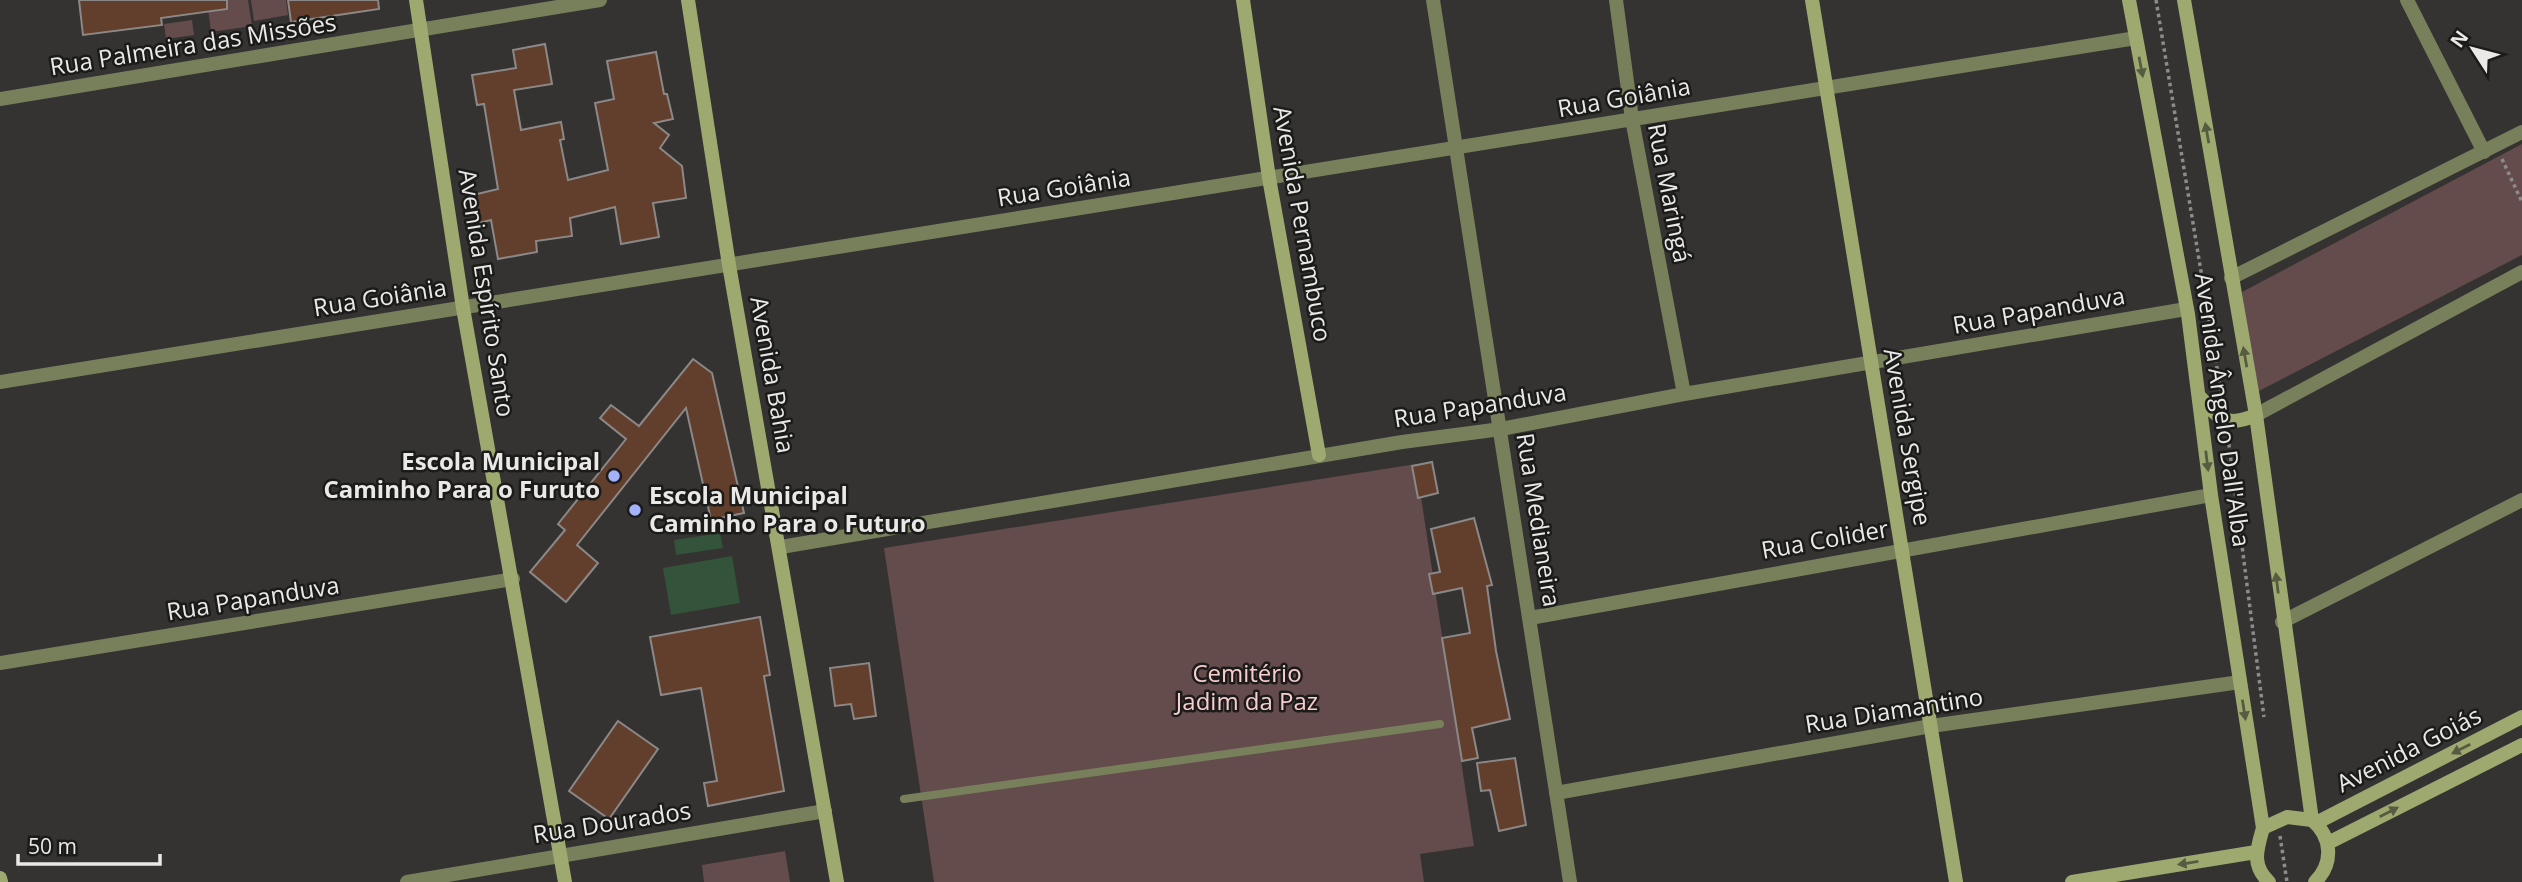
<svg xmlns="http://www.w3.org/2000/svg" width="2522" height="882" font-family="'Open Sans',sans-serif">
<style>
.green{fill:#644b4c}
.water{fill:#33533a}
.building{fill:#613f2c;stroke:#8b8887;stroke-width:2}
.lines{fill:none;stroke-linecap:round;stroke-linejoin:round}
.path{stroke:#8d8c8a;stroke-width:3.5;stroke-dasharray:3.5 3.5;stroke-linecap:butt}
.lane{stroke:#787f5b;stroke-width:8}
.street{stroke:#787f5b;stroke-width:14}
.secondary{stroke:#9ea970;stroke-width:14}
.oneway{fill:#565b41}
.poi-dot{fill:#a4b2fc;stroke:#1b1b1a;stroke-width:2.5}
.labels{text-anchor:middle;stroke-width:5;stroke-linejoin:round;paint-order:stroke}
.street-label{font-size:24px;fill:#eae9e7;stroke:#1b1b1a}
.poi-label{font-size:24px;font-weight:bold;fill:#eae9e7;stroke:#1b1b1a;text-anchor:end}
.park-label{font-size:24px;fill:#f9cccd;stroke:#1b1b1a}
</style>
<rect width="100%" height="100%" fill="#343331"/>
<path class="green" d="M207,0H248L252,26L211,32Z
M251,0H286L288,15L254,21Z
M192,20L194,35L166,39L164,24Z
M2522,144V255L2257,392L2242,292Z
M1416,464L1474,846L1420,854L1424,882H934L884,548Z
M785,851L790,882H704L702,865Z"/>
<path class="water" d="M720,533L723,548L676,555L674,540Z
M732,556L740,603L671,615L663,568Z"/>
<path class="building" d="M79,0H227V9L161,18L162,25L83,35Z
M288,0H378L379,9L291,22Z
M545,44L552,84L514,90L521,130L561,122L564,139L560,140L568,180L608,170L595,103L614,99L607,61L656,52L664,94H667L673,119L654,123L669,135L660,148L682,166L686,198L653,203L659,237L621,244L615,207L570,218L572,236L536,241L537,252L498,259L491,220L479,223L473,195L498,189L484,104L477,105L472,75L516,68L513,50Z
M693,359L712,373L744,513L711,520L686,408L577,545L598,563L566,602L530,572L565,530L558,524L626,439L600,418L611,405L639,426Z
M1432,462L1438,493L1418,498L1412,466Z
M1474,518L1492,585L1487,586L1496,651L1510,719L1472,728L1478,758L1462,761L1442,638L1470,633L1462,588L1433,594L1429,574L1440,572L1431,529Z
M760,617L770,675L764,676L784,791L708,806L704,783L717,781L701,688L661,695L650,637Z
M869,663L876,716L854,719L851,704L835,706L830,668Z
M618,721L658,749L609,819L569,791Z
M1515,758L1526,825L1499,831L1490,790L1481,791L1477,763Z"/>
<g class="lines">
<path class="path" d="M2156,0L2222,398
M2502,159L2522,202
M2228,437L2264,717
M2280,836L2287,882"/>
<path class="lane" d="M904,799L1440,724"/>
<path class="street" d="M1433,0L1570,882
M1616,0L1632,119L1684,394
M2407,0L2484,152
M0,99L600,0
M2231,278L2522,132
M0,382L2136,38
M2256,415L2522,272
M781,547L1402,442L1501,429L1684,394L2186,309
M1530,618L2211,495
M2282,622L2522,500
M0,663L513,579
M1556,793L1931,726L2240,682
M407,882L825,811"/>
<path class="secondary" d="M416,0L463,308L565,882
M688,0L729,265L837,882
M1243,0L1269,178L1319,455
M1812,0L1956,882
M2129,0L2188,314L2211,495L2263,828
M2184,0L2256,415L2312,820
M2200,397C2219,419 2226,428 2256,415
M2316,823L2522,717
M2328,843L2522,745
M0,878L1,882
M2072,882L2256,852
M2269,882C2251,865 2257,849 2263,828L2287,817L2312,820C2332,837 2334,863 2315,882"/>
</g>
<defs><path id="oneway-solid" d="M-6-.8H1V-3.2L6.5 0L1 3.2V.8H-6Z" transform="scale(1.75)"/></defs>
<g class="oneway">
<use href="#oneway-solid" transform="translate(2141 67) rotate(79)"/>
<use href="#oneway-solid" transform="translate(2207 133) rotate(-100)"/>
<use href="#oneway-solid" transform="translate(2245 357) rotate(-100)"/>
<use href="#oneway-solid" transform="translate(2207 461) rotate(83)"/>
<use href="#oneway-solid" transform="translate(2277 583) rotate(-97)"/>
<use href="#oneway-solid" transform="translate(2244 710) rotate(81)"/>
<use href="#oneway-solid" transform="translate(2461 749) rotate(153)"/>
<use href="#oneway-solid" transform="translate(2389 812) rotate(-27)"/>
<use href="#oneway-solid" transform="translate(2188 863) rotate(171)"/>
</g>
<g class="poi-dot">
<circle cx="614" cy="476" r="7"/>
<circle cx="635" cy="510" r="7"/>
</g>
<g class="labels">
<g class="street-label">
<text transform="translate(193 45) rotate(-9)" y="8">Rua Palmeira das Missões</text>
<text transform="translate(1624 98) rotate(-10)" y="8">Rua Goiânia</text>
<text transform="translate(1064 188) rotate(-9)" y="8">Rua Goiânia</text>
<text transform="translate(1669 193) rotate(79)" y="8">Rua Maringá</text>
<text transform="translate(1302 224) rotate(80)" y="8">Avenida Pernambuco</text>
<text transform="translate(486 293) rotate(81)" y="8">Avenida Espírito Santo</text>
<text transform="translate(380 298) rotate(-9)" y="8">Rua Goiânia</text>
<text transform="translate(2039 311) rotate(-10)" y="8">Rua Papanduva</text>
<text transform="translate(772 375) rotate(80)" y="8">Avenida Bahia</text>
<text transform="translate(1480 406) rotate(-9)" y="8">Rua Papanduva</text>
<text transform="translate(2222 410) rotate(82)" y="8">Avenida Ângelo Dall'Alba</text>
<text transform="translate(1907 437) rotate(80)" y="8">Avenida Sergipe</text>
<text transform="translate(1538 520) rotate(81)" y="8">Rua Medianeira</text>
<text transform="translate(1825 540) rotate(-10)" y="8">Rua Colider</text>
<text transform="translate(253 599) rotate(-9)" y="8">Rua Papanduva</text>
<text transform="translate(1894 711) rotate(-9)" y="8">Rua Diamantino</text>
<text transform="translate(2409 750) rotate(-27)" y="8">Avenida Goiás</text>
<text transform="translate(612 823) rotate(-9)" y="8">Rua Dourados</text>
</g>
<g class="poi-label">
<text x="600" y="470">Escola Municipal<tspan x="600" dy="28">Caminho Para o Furuto</tspan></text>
<text x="649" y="504" text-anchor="start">Escola Municipal<tspan x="649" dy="28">Caminho Para o Futuro</tspan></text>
</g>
<g class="park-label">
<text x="1247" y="682">Cemitério<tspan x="1247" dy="28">Jadim da Paz</tspan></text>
</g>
</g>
<g transform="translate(2473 49) rotate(306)" stroke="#1b1b1a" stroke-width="5" paint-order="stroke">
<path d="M0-5L12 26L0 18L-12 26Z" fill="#eae9e7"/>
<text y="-10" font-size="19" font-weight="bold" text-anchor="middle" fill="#eae9e7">N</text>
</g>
<path d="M18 854v10h142v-10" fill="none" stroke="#eae9e7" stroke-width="3.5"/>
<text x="28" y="854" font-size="21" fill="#eae9e7" stroke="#1b1b1a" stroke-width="5" paint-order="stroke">50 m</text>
</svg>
